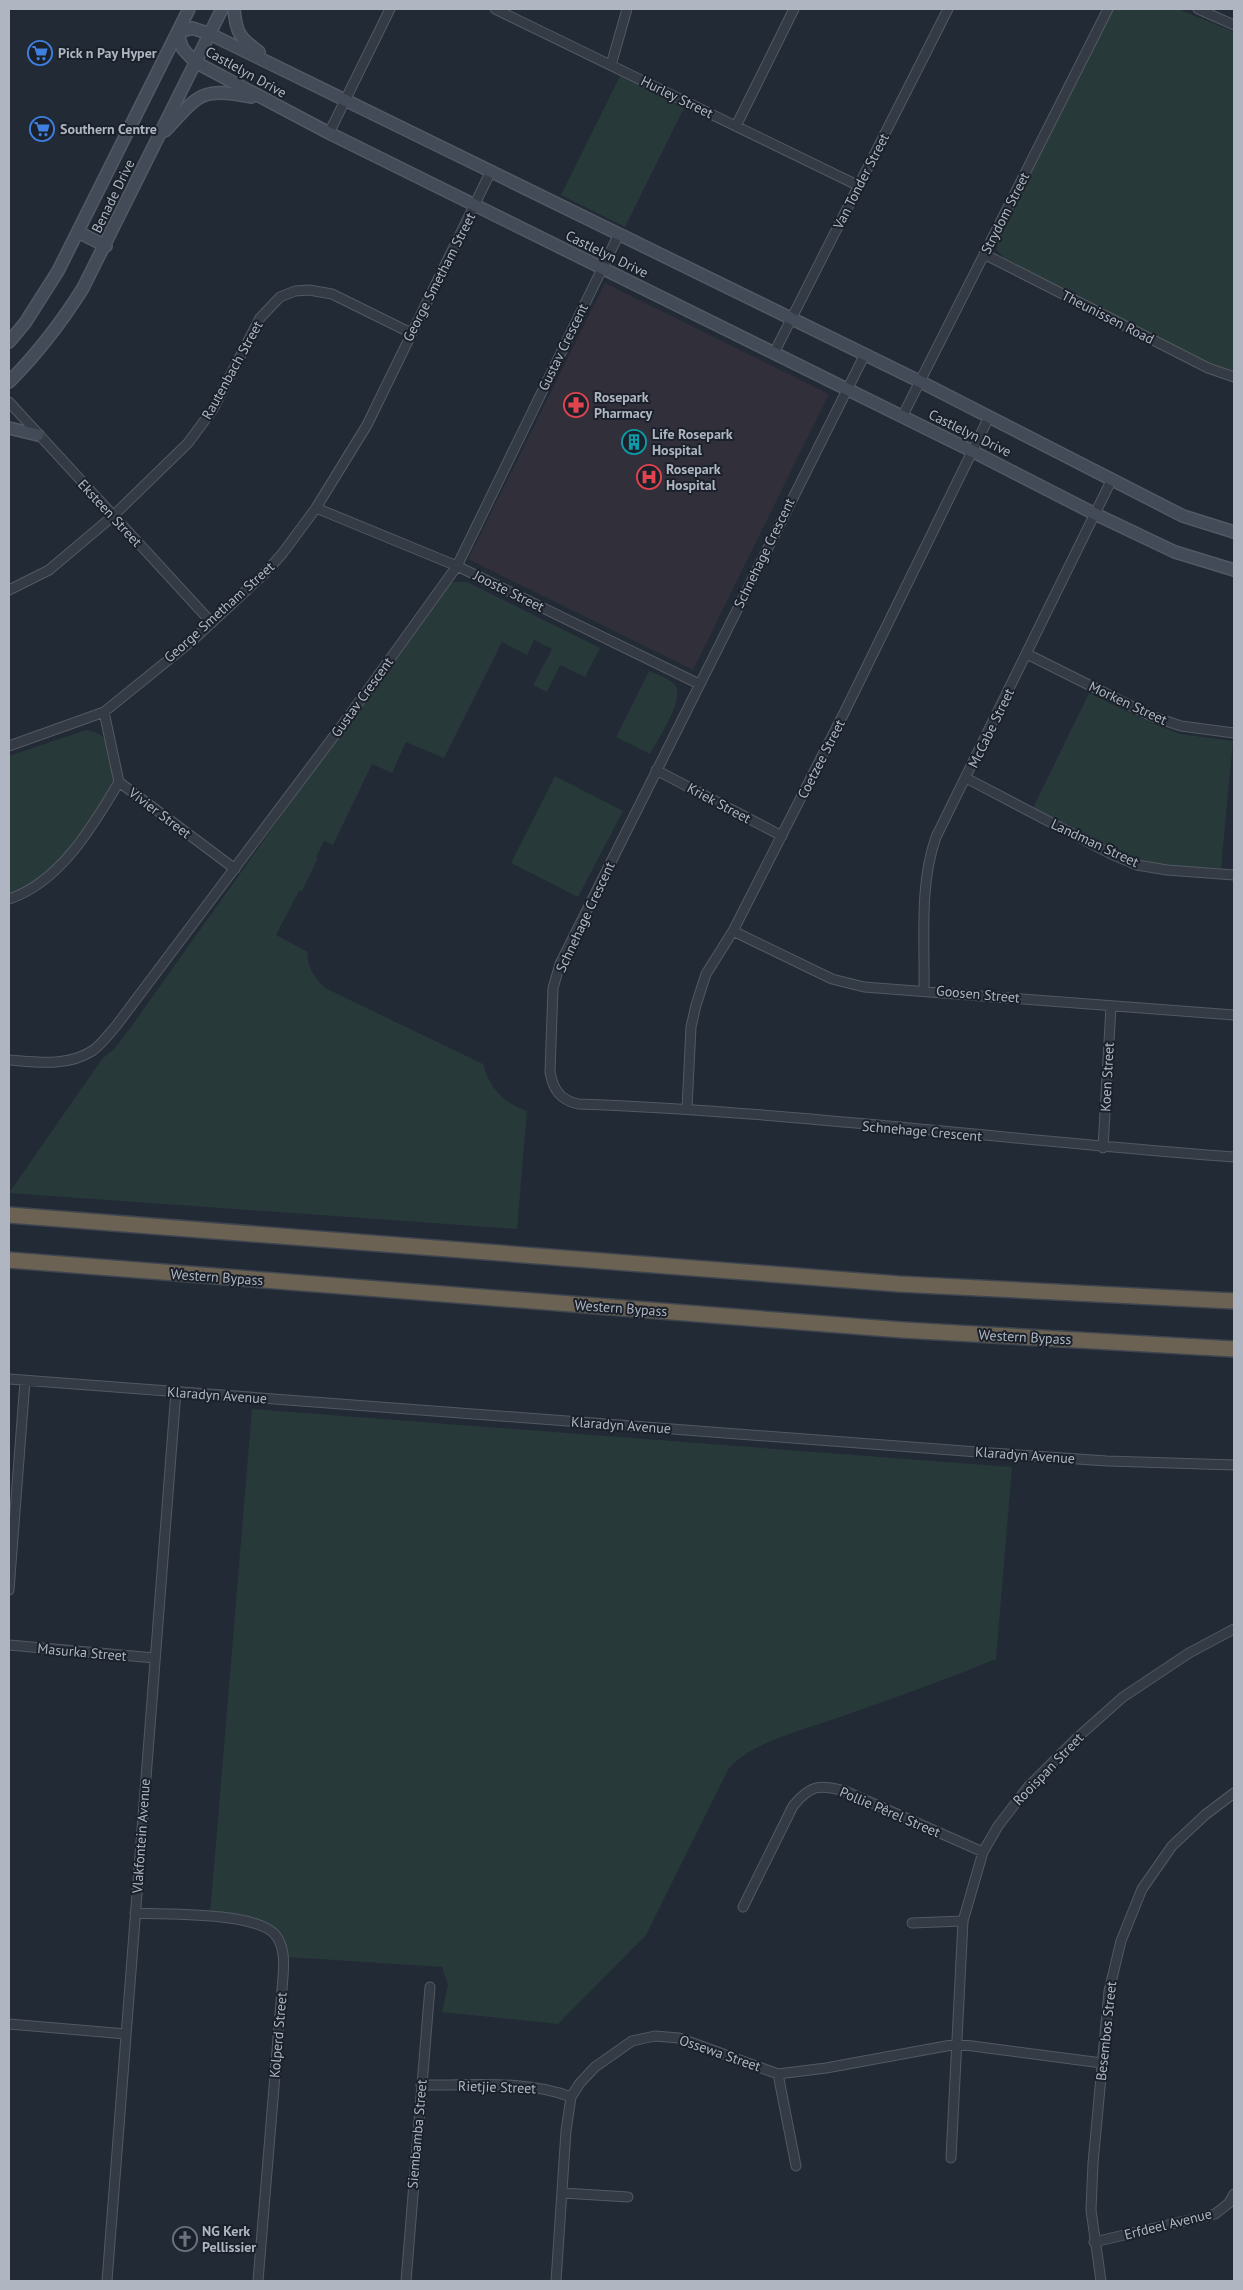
<svg xmlns="http://www.w3.org/2000/svg" width="1243" height="2290" font-family="'PT Sans',sans-serif">
<style>
.medical{fill:#312f3a}
.green{fill:#28393a}
.lines{fill:none;stroke-linecap:round;stroke-linejoin:round}
.street-casing{stroke:#525963;stroke-width:11}
.secondary-casing{stroke:#525963;stroke-width:14}
.highway-casing{stroke:#3f4650;stroke-width:18}
.street{stroke:#353b45;stroke-width:9}
.secondary{stroke:#434b58;stroke-width:11}
.highway{stroke:#6b6253;stroke-width:15}
.labels{text-anchor:middle;stroke-width:4;stroke-linejoin:round;paint-order:stroke}
.poi-label{font-size:14px;font-weight:bold;fill:#afb6c2;stroke:#1b212a;text-anchor:start}
.street-label{font-size:14px;fill:#afb6c2;stroke:#1b212a}
</style>
<rect width="100%" height="100%" fill="#222a35"/>
<path class="medical" d="M605,283L829,394L693,670L468,559Z"/>
<path class="green" d="M1111,9H1178L1234,32V375L1208,365L1005,259L997,250V238L1051,118Z
M620,76L684,108L625,227L561,195Z
M454,582H467L600,648L585,677L560,665L547,692L533,685L552,649L534,640L527,655L502,642L444,758L406,742L392,773L372,764L333,845L324,841L316,857L318,858L302,891H299L276,935L308,952C306,967 315,977 325,988L483,1064C490,1089 503,1102 527,1111L517,1229L9,1193L102,1059L115,1048L128,1031L444,587Z
M649,671C656,674 668,678 674,684C687,697 657,740 650,754L616,737Z
M1089,693L1147,721L1180,734L1233,741L1221,868C1194,867 1167,867 1140,860C1103,851 1067,826 1033,808Z
M86,730C102,732 107,740 111,754C113,764 117,775 114,784C108,803 64,862 48,874C36,882 22,889 9,897V756Z
M555,776L623,811L578,897L511,863Z
M252,1409L1012,1467L996,1659C947,1679 897,1697 846,1715C811,1728 755,1740 729,1768L646,1935L558,2024L442,2012L448,1985L442,1967L288,1957C279,1916 245,1918 210,1914Z"/>
<g class="lines">
<defs>
<path id="street" d="M495,9L859,186
M1198,9L1234,25
M611,65L627,9
M736,126L794,9
M329,133L390,9
M984,254L1208,368L1234,377
M774,353L948,9
M865,354L560,964L553,988L550,1072C553,1089 560,1100 578,1104C797,1112 1015,1141 1234,1157
M9,402L212,623
M902,417L1108,9
M316,508L457,566L699,684
M9,590L49,570L113,516L188,443L213,409L260,318L280,297L295,291L309,290L332,294L411,333
M1027,654L1151,716L1181,726L1234,733
M104,712L119,782L235,869
M9,746L104,712L193,640L265,573L282,554L316,508L367,425L491,171
M656,770L782,836
M966,778L1111,854L1137,865L1167,870L1234,875
M9,899C60,882 93,826 119,782
M733,931L832,979L864,987L1234,1015
M924,990C925,940 919,885 936,837L1112,479
M9,1060C36,1062 67,1067 92,1051C101,1045 109,1034 116,1026L349,716L457,566L619,234
M687,1108L691,1027L696,1005L706,974L733,931L845,711L989,417
M1103,1148L1111,1006
M9,1379L991,1453L1107,1461L1234,1465
M9,1590L25,1381
M9,1645L155,1658
M743,1907L793,1806C810,1785 819,1784 845,1791L983,1852
M135,1913C166,1915 260,1911 277,1937C287,1952 283,1973 282,1990L258,2281
M912,1923L963,1921
M9,2024L126,2034
M778,2074L796,2166
M421,2085C470,2086 525,2079 571,2097
M951,2158L963,1921L983,1852L998,1826L1028,1787L1078,1737L1123,1697L1189,1653L1234,1629
M563,2193L628,2197
M1094,2242L1215,2214L1229,2203L1234,2194
M107,2281L176,1391
M406,2281L430,1987
M556,2281L566,2131L571,2097L580,2083L595,2067L632,2041L655,2036L679,2038L778,2074L826,2068L957,2044L1102,2063
M1101,2281L1091,2210L1093,2163L1109,1991L1121,1941L1142,1889L1172,1846L1205,1815L1234,1793"/>
<path id="secondary" d="M234,9C236,33 240,38 259,52
M177,33L183,49L195,62L329,133L972,451L1095,514L1175,552L1234,570
M177,33L192,28L210,34L919,381L1183,516L1234,532
M165,131C198,96 200,86 251,97
M78,232L106,246
M9,342L25,323L58,271L189,9
M9,382C38,353 61,323 83,288L222,9
M9,428L38,435"/>
<path id="highway" d="M9,1215L899,1284L1234,1301
M9,1260L903,1330L1234,1349"/>
</defs>
<use href="#street" class="street-casing"/>
<use href="#secondary" class="secondary-casing"/>
<use href="#highway" class="highway-casing"/>
<use href="#street" class="street"/>
<use href="#secondary" class="secondary"/>
<use href="#highway" class="highway"/>
</g>
<defs>
<symbol id="supermarket-ring" viewBox="-11 -11 22 22"><circle r="9.5" fill="#1b212a" stroke="#3f7fe0" stroke-width="1.5"/><path d="M-6-5.5h2.5l.6 2H6L4.5 2H-2.5L-4.4-4H-6ZM-1.5 3.2a1.3 1.3 0 1 0 .1 0ZM3 3.2a1.3 1.3 0 1 0 .1 0Z" fill="#3f7fe0"/></symbol>
<symbol id="pharmacy-ring" viewBox="-11 -11 22 22"><circle r="9.5" fill="#1b212a" stroke="#e0444e" stroke-width="1.5"/><path d="M-2-6h4v4h4v4h-4v4h-4v-4h-4v-4h4Z" fill="#e0444e"/></symbol>
<symbol id="building-ring" viewBox="-11 -11 22 22"><circle r="9.5" fill="#1b212a" stroke="#0f9aa8" stroke-width="1.5"/><path d="M-4-6H4V6H1V3H-1V6H-4ZM-2.5-4.3h1.7v1.8h-1.7ZM.8-4.3h1.7v1.8H.8ZM-2.5-1h1.7V.8h-1.7ZM.8-1h1.7V.8H.8Z" fill="#0f9aa8"/></symbol>
<symbol id="hospital-ring" viewBox="-11 -11 22 22"><circle r="9.5" fill="#1b212a" stroke="#e0444e" stroke-width="1.5"/><path d="M-5-5h3v3.5h4V-5h3V5h-3V1.5h-4V5h-3Z" fill="#e0444e"/></symbol>
<symbol id="church-ring" viewBox="-11 -11 22 22"><circle r="9.5" fill="#1b212a" stroke="#6b7280" stroke-width="1.5"/><path d="M-1.2-6h2.4v3.5h3.3v2.4h-3.3V6h-2.4V-.1h-3.3v-2.4h3.3Z" fill="#6b7280"/></symbol>
</defs>
<g fill-rule="evenodd">
<use href="#supermarket-ring" x="26" y="39" width="28" height="28"/>
<use href="#supermarket-ring" x="28" y="115" width="28" height="28"/>
<use href="#pharmacy-ring" x="562" y="391" width="28" height="28"/>
<use href="#building-ring" x="620" y="428" width="28" height="28"/>
<use href="#hospital-ring" x="635" y="463" width="28" height="28"/>
<use href="#church-ring" x="171" y="2225" width="28" height="28"/>
</g>
<g class="labels">
<g class="poi-label">
<text x="58" y="58">Pick n Pay Hyper</text>
<text x="60" y="134">Southern Centre</text>
<text x="594" y="402">Rosepark<tspan x="594" dy="16">Pharmacy</tspan></text>
<text x="652" y="439">Life Rosepark<tspan x="652" dy="16">Hospital</tspan></text>
<text x="666" y="474">Rosepark<tspan x="666" dy="16">Hospital</tspan></text>
<text x="202" y="2236">NG Kerk<tspan x="202" dy="16">Pellissier</tspan></text>
</g>
<g class="street-label">
<text transform="translate(246 72) rotate(29)" y="5">Castlelyn Drive</text>
<text transform="translate(677 97) rotate(26)" y="5">Hurley Street</text>
<text transform="translate(861 181) rotate(-63)" y="5">Van Tonder Street</text>
<text transform="translate(113 196) rotate(-64)" y="5">Benade Drive</text>
<text transform="translate(1005 213) rotate(-63)" y="5">Strydom Street</text>
<text transform="translate(607 254) rotate(26)" y="5">Castlelyn Drive</text>
<text transform="translate(439 277) rotate(-63)" y="5">George Smetham Street</text>
<text transform="translate(1108 317) rotate(27)" y="5">Theunissen Road</text>
<text transform="translate(563 347) rotate(-64)" y="5">Gustav Crescent</text>
<text transform="translate(232 370) rotate(-61)" y="5">Rautenbach Street</text>
<text transform="translate(970 433) rotate(26)" y="5">Castlelyn Drive</text>
<text transform="translate(110 513) rotate(47)" y="5">Eksteen Street</text>
<text transform="translate(764 553) rotate(-64)" y="5">Schnehage Crescent</text>
<text transform="translate(509 591) rotate(26)" y="5">Jooste Street</text>
<text transform="translate(219 612) rotate(-42)" y="5">George Smetham Street</text>
<text transform="translate(362 697) rotate(-54)" y="5">Gustav Crescent</text>
<text transform="translate(1128 703) rotate(25)" y="5">Morken Street</text>
<text transform="translate(991 728) rotate(-64)" y="5">McCabe Street</text>
<text transform="translate(821 759) rotate(-63)" y="5">Coetzee Street</text>
<text transform="translate(719 803) rotate(28)" y="5">Kriek Street</text>
<text transform="translate(160 813) rotate(37)" y="5">Vivier Street</text>
<text transform="translate(1095 843) rotate(25)" y="5">Landman Street</text>
<text transform="translate(585 917) rotate(-65)" y="5">Schnehage Crescent</text>
<text transform="translate(978 994) rotate(5)" y="5">Goosen Street</text>
<text transform="translate(1107 1077) rotate(-87)" y="5">Koen Street</text>
<text transform="translate(922 1131) rotate(5)" y="5">Schnehage Crescent</text>
<text transform="translate(217 1277) rotate(4)" y="5">Western Bypass</text>
<text transform="translate(621 1308) rotate(4)" y="5">Western Bypass</text>
<text transform="translate(1025 1337) rotate(3)" y="5">Western Bypass</text>
<text transform="translate(217 1395) rotate(4)" y="5">Klaradyn Avenue</text>
<text transform="translate(621 1425) rotate(4)" y="5">Klaradyn Avenue</text>
<text transform="translate(1025 1455) rotate(4)" y="5">Klaradyn Avenue</text>
<text transform="translate(82 1652) rotate(5)" y="5">Masurka Street</text>
<text transform="translate(1048 1769) rotate(-46)" y="5">Rooispan Street</text>
<text transform="translate(890 1812) rotate(23)" y="5">Pollie Pêrel Street</text>
<text transform="translate(141 1836) rotate(-86)" y="5">Vlakfontein Avenue</text>
<text transform="translate(1106 2031) rotate(-84)" y="5">Besembos Street</text>
<text transform="translate(278 2035) rotate(-85)" y="5">Kolperd Street</text>
<text transform="translate(720 2053) rotate(19)" y="5">Ossewa Street</text>
<text transform="translate(497 2087) rotate(2)" y="5">Rietjie Street</text>
<text transform="translate(417 2134) rotate(-85)" y="5">Siembamba Street</text>
<text transform="translate(1168 2224) rotate(-14)" y="5">Erfdeel Avenue</text>
</g>
</g>
<rect width="1243" height="2290" fill="none" stroke="#afb6c2" stroke-width="20"/>
</svg>
